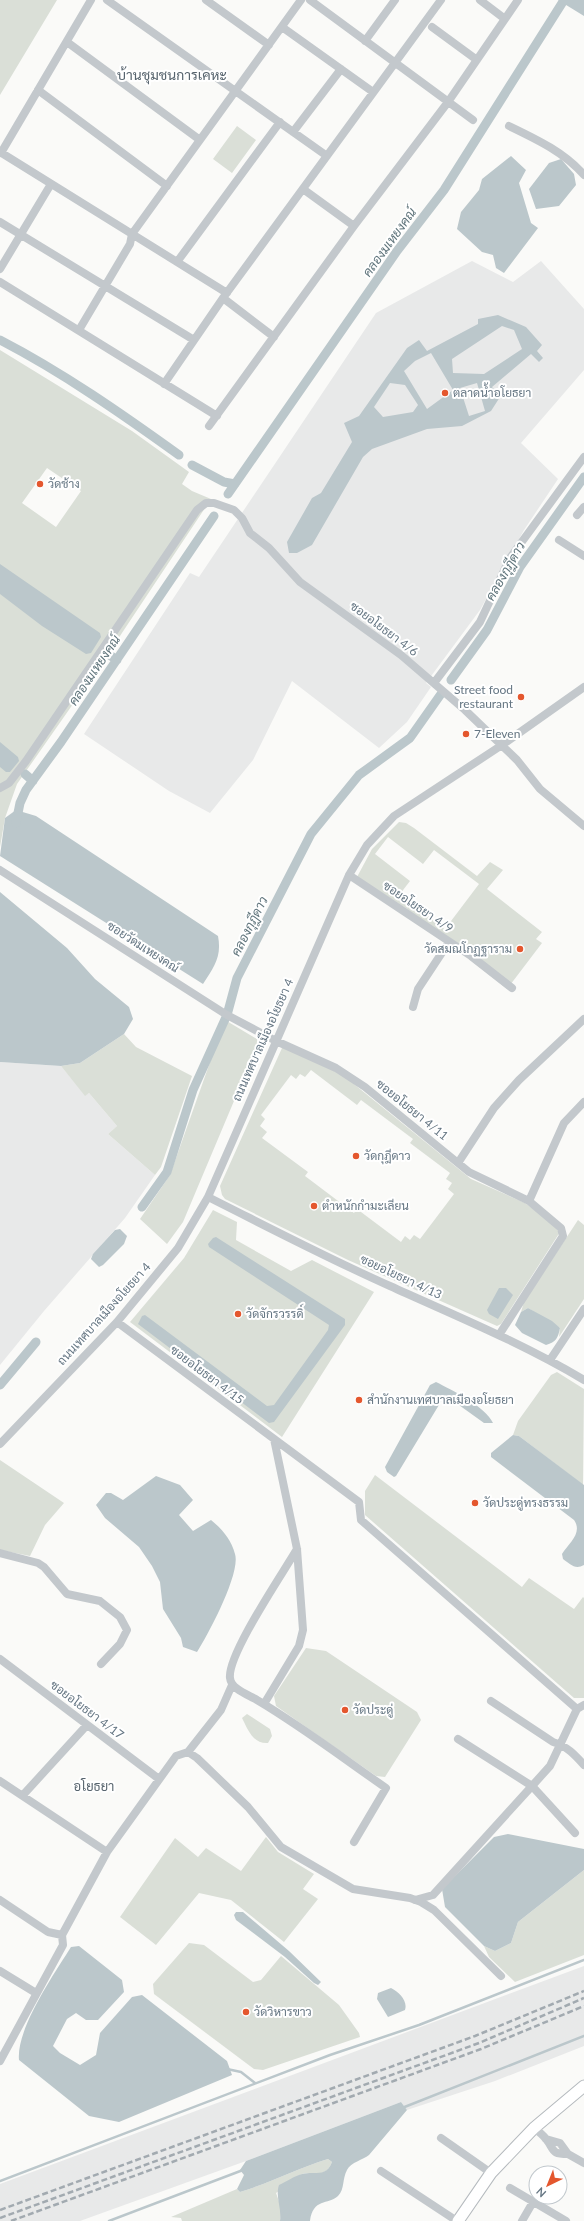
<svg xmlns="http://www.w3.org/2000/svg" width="584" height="2221" font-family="Lato,Sarabun,sans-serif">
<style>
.built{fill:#e8e9e9}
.green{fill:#dadfd7;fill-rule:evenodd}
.water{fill:#bbc7cb;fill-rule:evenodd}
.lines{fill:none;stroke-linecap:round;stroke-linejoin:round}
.stream{stroke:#bbc7cb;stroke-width:2.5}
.canal{stroke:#bbc7cb;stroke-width:9}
.major-casing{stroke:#b5babe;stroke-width:13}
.minor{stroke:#c3c8cc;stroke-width:8}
.major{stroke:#fff;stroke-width:11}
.rail{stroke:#a2aab0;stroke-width:2.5;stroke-dasharray:6 3;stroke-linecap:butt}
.poi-dot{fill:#e4572e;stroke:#fff;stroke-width:1.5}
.labels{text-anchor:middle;stroke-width:4;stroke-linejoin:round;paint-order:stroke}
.poi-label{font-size:12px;fill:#657683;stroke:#fff;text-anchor:start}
.street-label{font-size:12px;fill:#657683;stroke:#fff}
.water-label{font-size:13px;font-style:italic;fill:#60757c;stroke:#fff}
.neighbourhood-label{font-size:13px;fill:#57646e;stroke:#fff}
.quarter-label{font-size:14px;fill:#57646e;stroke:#fff}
</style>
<rect width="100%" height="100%" fill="#fafaf8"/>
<path class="built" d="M472,261L513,282L541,261L584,309V370L521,443L558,479L524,530L480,610L426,683L431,687L407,722L379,748L292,681L253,760L210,813L169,791L84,734L190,573L199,577L376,313Z
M0,1062L61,1066L85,1095L89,1093L117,1126L108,1134L155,1175L125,1218L44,1311L0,1365Z
M584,1966V2046L495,2081L407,2110L401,2102L246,2161L80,2221H0V2184Z"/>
<path class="green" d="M0,0H57L0,95Z
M237,126L256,140L232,173L213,159Z
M0,350L132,431L189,472L182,484L192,491L211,499L108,654L17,784L5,818L0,847ZM47,468L81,491L56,527L22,503Z
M399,822L406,823L414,828L477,876L490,862L503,870L487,889L542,932L536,939L542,943L507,989L407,909L357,877L372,849ZM388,837L423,864L434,850L479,884L445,929L400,894L410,881L375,854Z
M225,1020L257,1039L258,1044L183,1222L167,1244L140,1219L170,1175Z
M124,1034L136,1047L192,1076L161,1167L155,1175L108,1134L117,1126L89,1093L85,1096L61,1066L80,1063Z
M286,1046L344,1076L471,1179L525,1203L559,1228L560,1232L501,1324L497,1326L348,1260L225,1199L222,1195L220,1186L282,1048ZM311,1070L357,1105L361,1100L413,1139L410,1143L450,1173L446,1179L452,1183L448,1189L454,1194L420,1239L414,1235L410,1240L405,1236L401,1242L357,1209L354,1213L305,1176L308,1172L262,1138L267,1132L260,1126L265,1119L261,1115L291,1075L296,1079L300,1074L305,1077Z
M213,1210L237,1222L236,1240L291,1271L312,1260L374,1292L282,1437L130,1322L184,1258Z
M578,1220L584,1225V1299L559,1337L560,1328L528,1308L521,1312L524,1302Z
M557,1372L584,1389L583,1485L519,1436L513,1435L518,1421L551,1375Z
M0,1460L64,1503L45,1525L30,1556L0,1550Z
M375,1475L522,1587L529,1578L574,1609L583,1597L584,1598V1698H574L365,1515V1491Z
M306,1648L326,1651L417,1712L421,1720L385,1777L376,1776L276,1706L274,1696Z
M247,1714L270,1729L272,1736L268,1743C253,1744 248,1730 242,1718Z
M266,1837L278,1852L314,1874L303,1889L318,1899L284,1942L231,1900L199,1893L156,1945L120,1917L175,1838L198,1857L206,1848L241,1871Z
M584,1870V1955L515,1982L489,1957L484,1946L495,1951L511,1943L518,1922Z
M189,1943L204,1945L253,1982L261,1980L281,1956L339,2005L359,2033L360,2037L263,2070L254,2069L154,1994L153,1984Z
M328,2159L332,2162C325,2180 314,2170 302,2174C293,2178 284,2188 276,2193L282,2210L280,2221H182L181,2218L171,2217L237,2189L240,2192C270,2183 298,2168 328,2159Z"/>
<path class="water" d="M558,0H584V16Z
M511,156L526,170L519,183L531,223L538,228L504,273L496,268L493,255L482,252L457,229L461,212L479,190L482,179Z
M561,159L574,174L576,185L559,206L536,209L529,189L549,163Z
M498,315L526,327L542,345L537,351L543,358L539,362L531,354L492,387L500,397L491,411L462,426L427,429L372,449L363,457L312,545L297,553H289L287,542L312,498L321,493L352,442L344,423L359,416L407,348L419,340L427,351L478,324V319ZM502,326L514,330L522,349L484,374L453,373L452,359ZM431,353L453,390L427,409L404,371L415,361ZM390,383L405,385L418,405L413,412L383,417L374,407ZM477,383L485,411L469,416L460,388Z
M0,564L100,633L101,637L91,653L86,654L42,626L0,594Z
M0,742L18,757L19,761L10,772H6L0,767Z
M16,810L36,816L218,936C222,957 214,967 203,984L0,856L5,818Z
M0,892L67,948L95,979L129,1007L133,1019L124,1034L80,1063L61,1066L0,1062Z
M120,1229L127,1236L124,1244L103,1265L99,1267L91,1259L93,1254L115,1230Z
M216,1237L345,1319V1325L274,1422L269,1423L138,1324L142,1316L145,1315L267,1406L274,1405L328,1330L329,1325L209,1247L208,1244L213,1238Z
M499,1288H506L513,1295L498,1319L489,1314L487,1310Z
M528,1308L552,1321L560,1328C558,1338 556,1342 546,1345L522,1333L515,1325L521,1312Z
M436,1382C452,1390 486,1407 493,1423H484L445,1395L396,1476L394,1477L387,1472L385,1467L430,1385Z
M513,1435L519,1436L584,1485V1565C575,1570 570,1564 563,1559L562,1554C569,1543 583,1533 574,1520L491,1457V1453Z
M156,1476L180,1485L193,1500L179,1515L193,1531L211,1520C222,1529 231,1539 235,1554C241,1573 208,1635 197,1652L183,1647L181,1638L163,1609L160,1582L152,1566L139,1547L105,1518L96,1505L106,1493H111L123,1500Z
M508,1834L584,1849V1870L518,1922L511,1943L495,1951L484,1946L445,1907L442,1889L494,1837Z
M236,1912H243L289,1951L321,1982L318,1985L314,1983L285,1957L236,1920L234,1915Z
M79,1946L122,1980L124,1992L98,2020H86L76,2013L67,2019L53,2046L60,2053L80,2065L96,2055L100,2033L132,1997L142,1995L227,2061L232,2075L119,2122L89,2116L19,2060C16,2029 54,1974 71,1947Z
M391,1988C399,1992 408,2001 405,2010L388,2017L377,1999L378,1993Z
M401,2102L407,2110L369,2155C363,2160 351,2162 347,2170C342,2179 345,2189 338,2196C328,2205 313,2198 310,2221H280C282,2208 275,2197 279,2185C286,2182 294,2176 302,2174C314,2171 326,2178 332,2162L328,2159C298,2168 270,2183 240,2192L237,2189L244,2175L240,2170L246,2161Z"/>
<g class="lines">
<path class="stream" d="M227,2069L241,2072L255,2083
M402,2108L584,2036
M0,2181L330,2055L419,2025L584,1960
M109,2221L243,2170"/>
<path class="canal" d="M0,340C62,372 122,414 179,455
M192,465L224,482L235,484
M228,494L397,251L444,190L564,0
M108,654L117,660
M451,680L487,630L520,567L584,477
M25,774L33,781
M16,823L20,803L26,790L61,742L214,516
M142,1207L167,1172L193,1090L227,1015L237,978L311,834L359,775L410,738L441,694
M0,1385L36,1342"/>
<defs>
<path id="major" d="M458,2221L491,2173L534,2128L584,2086"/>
</defs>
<use href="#major" class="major-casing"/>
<path class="minor" d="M107,0L327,156
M206,0L269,45
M310,0L473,120
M480,0L505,19
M282,27L373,92
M432,27L477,60
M365,41L395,0
M67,42L200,140
M38,90L167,186
M509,126C536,139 564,152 584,175
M293,132L341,69
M0,152L227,293
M1,153L91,0
M303,189L354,226
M0,222L194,340
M177,262L280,122
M0,269L51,184
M0,282L217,416
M223,298L274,337
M79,330L130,244L132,234L301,0
M164,384L223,298L441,0
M209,426L354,226L448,102L518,0
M577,515L584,507
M559,540L584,556
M434,683L480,622L510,558L584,457
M0,788L9,783L26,761L197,510L206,503H214L234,510L242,518L250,533L269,548L300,582L401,655L465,710L517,760L540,789L584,826
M0,870L227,1015L276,1041L336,1068L365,1087L469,1172L529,1201L561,1228L563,1236L499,1335
M349,875L471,956L512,988
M413,1007L418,989L449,942
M458,1163L494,1108L519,1080L584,1019
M208,1197C268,1227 329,1259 390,1286C456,1316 522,1343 584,1380
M529,1201L564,1123L584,1102
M117,1322L359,1502L361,1520L577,1709
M550,1360L584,1309
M0,1444L117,1322L178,1248L208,1197L349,875L367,845L394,816L502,745L584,687
M297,1549C283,1573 227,1655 230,1678C231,1689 249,1695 257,1700C301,1726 343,1758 386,1788L354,1842
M0,1553L38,1563L44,1567L67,1594L100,1601L120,1617L127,1630L120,1644L101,1664
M0,1659L159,1779
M491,1701L553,1742C567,1746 575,1755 584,1765
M264,1704L299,1646L303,1630L297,1549L274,1439
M458,1739L532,1786L550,1766L577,1709L584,1705
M188,1752L197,1758L248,1807L281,1847L353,1889L410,1898L421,1902L434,1910L501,1976
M0,1781L107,1852
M23,1795L87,1725
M0,1900L48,1932L62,1935
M415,1900L433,1895L532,1786L575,1833
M0,1971L36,1993
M0,2061L63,1945L62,1935L107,1852L176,1756L188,1752L221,1710L232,1685
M534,2128C538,2131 543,2135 546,2139C555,2150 550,2154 568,2154
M441,2138L491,2173
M546,2139L560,2143L568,2154L584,2163
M381,2171L457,2221
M510,2188L566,2221
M522,2221L533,2202"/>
<use href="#major" class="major"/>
<path class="rail" d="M0,2210L475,2036L584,1991
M0,2218L479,2043L584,1998
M11,2221L481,2049L584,2006"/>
</g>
<g class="poi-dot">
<circle cx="445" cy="393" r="4"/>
<circle cx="40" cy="484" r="4"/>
<circle cx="521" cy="697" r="4"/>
<circle cx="466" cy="734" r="4"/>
<circle cx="520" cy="949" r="4"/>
<circle cx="356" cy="1156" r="4"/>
<circle cx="314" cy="1206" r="4"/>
<circle cx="238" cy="1314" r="4"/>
<circle cx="359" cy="1400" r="4"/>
<circle cx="475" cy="1503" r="4"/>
<circle cx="345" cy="1710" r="4"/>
<circle cx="246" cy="2012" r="4"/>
</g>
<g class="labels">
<g class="poi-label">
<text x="453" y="397">ตลาดน้ำอโยธยา</text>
<text x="48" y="488">วัดช้าง</text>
<text x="513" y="694" text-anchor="end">Street food<tspan x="513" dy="14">restaurant</tspan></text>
<text x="474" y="738">7-Eleven</text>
<text x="512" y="953" text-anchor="end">วัดสมณโกฏฐาราม</text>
<text x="364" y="1160">วัดกุฎีดาว</text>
<text x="322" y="1210">ตำหนักกำมะเลียน</text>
<text x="246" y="1318">วัดจักรวรรดิ์</text>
<text x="367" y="1404">สำนักงานเทศบาลเมืองอโยธยา</text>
<text x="483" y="1507">วัดประดู่ทรงธรรม</text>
<text x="353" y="1714">วัดประดู่</text>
<text x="254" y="2016">วัดวิหารขาว</text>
</g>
<g class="street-label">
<text transform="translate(384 629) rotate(37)" y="4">ซอยอโยธยา 4/6</text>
<text transform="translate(418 907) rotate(34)" y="4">ซอยอโยธยา 4/9</text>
<text transform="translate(143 947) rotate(33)" y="4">ซอยวัดมเหยงคณ์</text>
<text transform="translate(263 1040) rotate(-66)" y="4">ถนนเทศบาลเมืองอโยธยา 4</text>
<text transform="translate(412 1110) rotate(39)" y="4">ซอยอโยธยา 4/11</text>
<text transform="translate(401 1277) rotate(25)" y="4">ซอยอโยธยา 4/13</text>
<text transform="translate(104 1314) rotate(-48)" y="4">ถนนเทศบาลเมืองอโยธยา 4</text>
<text transform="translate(207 1375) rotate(37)" y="4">ซอยอโยธยา 4/15</text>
<text transform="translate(87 1710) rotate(37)" y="4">ซอยอโยธยา 4/17</text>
</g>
<g class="water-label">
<text transform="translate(389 242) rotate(-54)" y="5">คลองมเหยงคณ์</text>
<text transform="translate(505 571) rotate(-60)" y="5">คลองกุฎีดาว</text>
<text transform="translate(94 670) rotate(-56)" y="5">คลองมเหยงคณ์</text>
<text transform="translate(249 926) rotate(-63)" y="5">คลองกุฎีดาว</text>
</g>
<g class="neighbourhood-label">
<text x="94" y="1791">อโยธยา</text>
</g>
<g class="quarter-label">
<text x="172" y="80">บ้านชุมชนการเคหะ</text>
</g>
</g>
<g transform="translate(548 2185) rotate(223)"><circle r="19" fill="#ffffff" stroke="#c1c8cd"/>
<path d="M0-3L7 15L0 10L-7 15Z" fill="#e4572e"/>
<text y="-6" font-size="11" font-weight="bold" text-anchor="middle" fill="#657683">N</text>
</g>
</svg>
